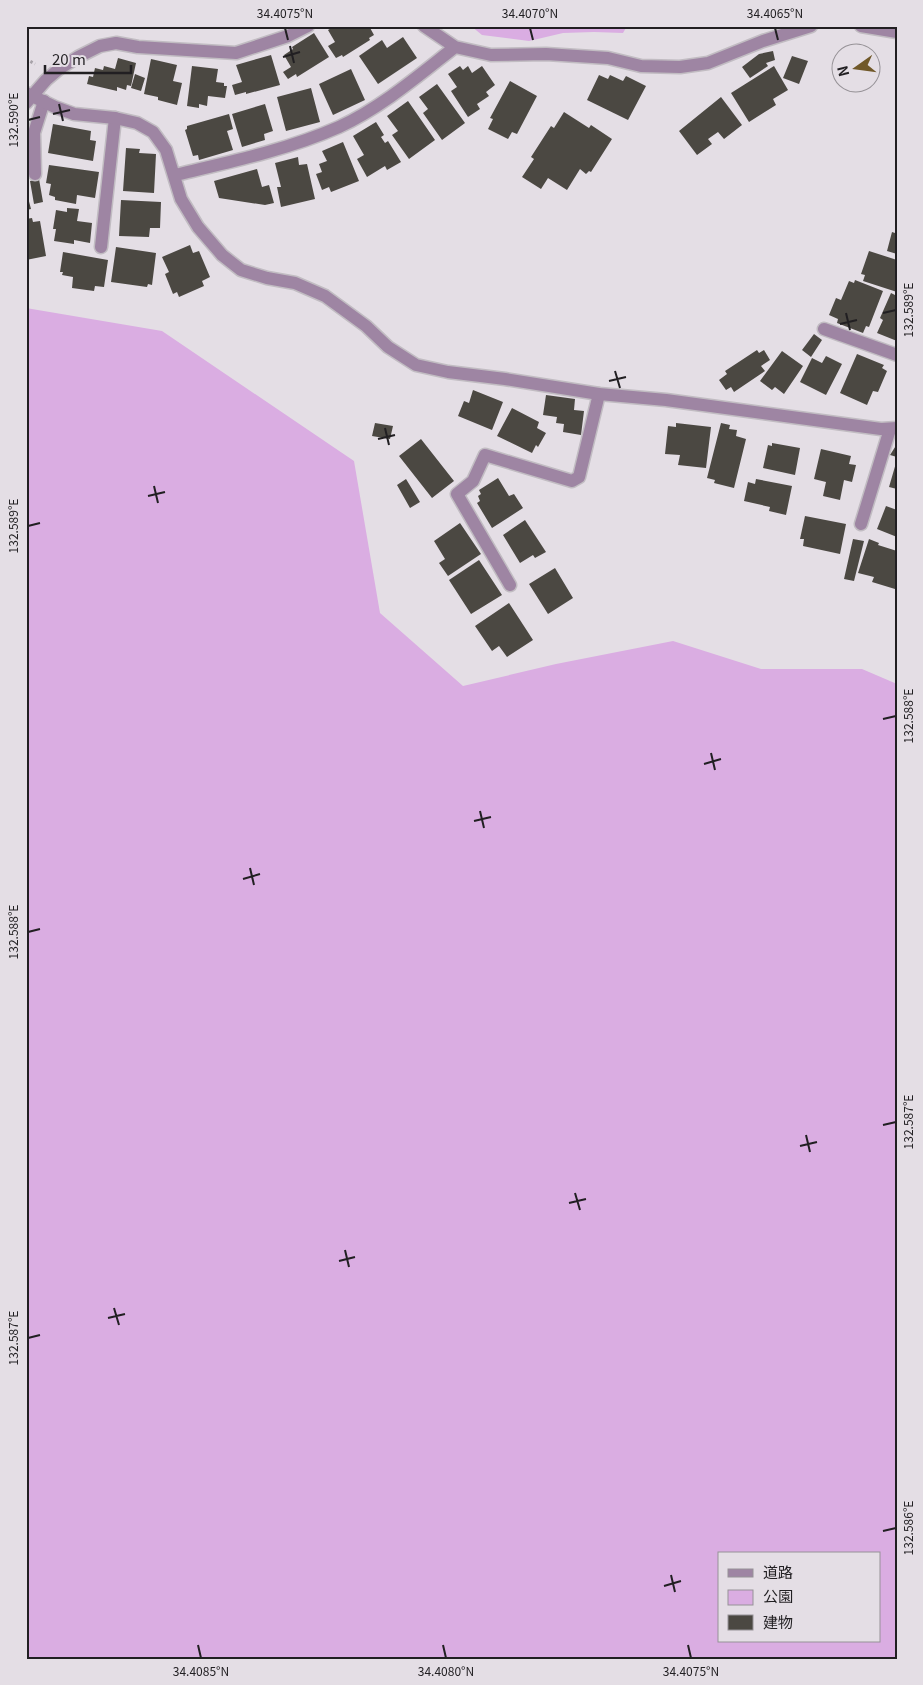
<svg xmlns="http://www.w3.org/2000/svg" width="923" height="1685" font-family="Georgia,'Noto Sans JP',serif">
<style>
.green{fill:#daade2;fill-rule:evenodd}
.building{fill:#4b4842}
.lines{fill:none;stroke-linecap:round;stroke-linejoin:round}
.lane-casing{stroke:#c1bcc2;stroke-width:15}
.street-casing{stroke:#c1bcc2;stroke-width:15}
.path{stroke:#a7a2a8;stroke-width:3;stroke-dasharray:2.5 2.5;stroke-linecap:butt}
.lane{stroke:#9e85a3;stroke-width:12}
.street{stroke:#9e85a3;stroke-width:12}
.ticks{fill:none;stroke:#211f22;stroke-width:2}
.neatline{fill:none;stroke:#211f22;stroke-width:2}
.ticks-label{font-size:12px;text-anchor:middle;fill:#211f22}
</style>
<rect width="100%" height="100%" fill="#e4dee5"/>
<path class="green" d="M471,26H627L623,33L594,32L563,33L529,41L482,35Z
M26,308L162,331L354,461L380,613L463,686L556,664L673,641L761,669H862L897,684V1659H26ZM719,1554H879V1641H719Z"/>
<path class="building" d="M335,26H369L374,35L369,38L370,40L343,57L342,55L336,58L328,46L335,42L328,30Z
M314,33L329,57L297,77L296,74L288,79L283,72L291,67L284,55L293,49L292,47Z
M403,37L417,58L378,84L359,56L382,40L387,48Z
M773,51L775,60L766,63L768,66L750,78L742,67L759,54Z
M271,55L280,85L246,94V92L235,95L232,85L242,82L236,65Z
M792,56L808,61L799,84L783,78Z
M118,58L136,63L131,86L127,85L126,90L117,87V91L87,84L89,76L93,77L95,68L103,70L104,66L115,69Z
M151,59L177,65L173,81L182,83L177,105L158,100V97L144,94Z
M192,66L218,69L216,82L224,83V86H227L225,98L208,96L207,106L199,104V108L187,106Z
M460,66L463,70L468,66L472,73L482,66L495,85L486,92L489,96L477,104L480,109L468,117L451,91L457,87L448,74Z
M774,66L788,90L773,99L776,105L749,122L731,93Z
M351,69L365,100L333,115L319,84Z
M135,74L145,78L141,91L131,88Z
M599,75L608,79L610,75L623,81L626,76L646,86L628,120L587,100Z
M510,81L537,96L517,134L512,132L508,139L488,129L493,119L490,118Z
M437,84L465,123L442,140L423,113L428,109L419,97Z
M311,88L320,122L286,131L277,97Z
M721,97L742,125L724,139L718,132L708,139L712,144L697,155L679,131Z
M408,101L435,140L409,159L392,135L398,131L387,116Z
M265,104L273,131L264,134L265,140L242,147L232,114Z
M564,112L589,128L591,125L612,139L591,172L589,171L586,174L580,169L567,190L548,178L541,189L522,177L534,159L531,157L551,126L554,128Z
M229,114L233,129L227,131L233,150L199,160L198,155L193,156L185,130L187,129V126Z
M376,122L384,135L381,137L385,143L388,141L401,162L387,170L385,166L367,177L357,159L364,155L353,136Z
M53,124L91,131L90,140L96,141L93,161L48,153Z
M343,142L359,181L331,192L329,187L322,190L316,174L322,172L319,164L327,161L322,151Z
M126,148L140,149L139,153L156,154L154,193L123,191Z
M298,157L299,165L307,164L315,199L281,207L277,187H281L275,163Z
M49,165L99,172L95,198L77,195L76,204L55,200V197L49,195L51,184L46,183Z
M257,169L262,187L269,185L274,203L265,205L219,198L214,181Z
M39,179L43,202L34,204L30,181Z
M26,190L31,209L26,210Z
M121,200L161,202L160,228H150L149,237L119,236Z
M67,208L79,209L77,221L92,223L90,243L74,240V244L54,241L56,229H53L56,210L67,212Z
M32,218L33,222L40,221L46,256L26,260V219Z
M897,229V254L887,251L892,232L895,233Z
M190,245L193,253L199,251L210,277L202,281L204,286L179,297L177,292L173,294L165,274L169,272L162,257Z
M116,247L156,253L152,285L148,284L147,287L111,282Z
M869,251L897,260V292L863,281L865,275L861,274Z
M63,252L108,260L104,287L95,286L94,291L72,288L73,277L62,275L63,272H60Z
M855,280L883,291L869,327L866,326L863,333L837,323L838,319L829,315L836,298L841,300L849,281L854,283Z
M891,293L897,296V341L877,333L883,320L880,318Z
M814,334L822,340L811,357L802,350Z
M757,350L759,353L764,350L770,360L761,366L765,371L734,392L731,387L726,390L719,380L727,374L725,371Z
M782,351L803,366L784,394L775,387L772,390L760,381Z
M857,354L884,365L882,368L887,371L878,392L873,391L867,405L840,393Z
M826,356L842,364L826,395L800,382L812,358L822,363Z
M473,390L503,402L492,430L458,416L464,401L469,403Z
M546,395L575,399L574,410L584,411L581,435L563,432L564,424L556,423L557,417L543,415Z
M512,408L539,422L537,428L546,433L538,447L536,445L532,453L497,436Z
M375,423L393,426L390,439L372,436Z
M676,423L711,427L706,468L678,465L680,455L665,454L668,426L676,427Z
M721,423L730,425L729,429L737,430L736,436L746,439L734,488L714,483L715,480L707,478Z
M421,439L454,481L432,498L399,456Z
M772,443L800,448L795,475L763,468L768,445L772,446Z
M897,444V457L890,455Z
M821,449L851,456L849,464L856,465L852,482L844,480L840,500L823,496L826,482L814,479Z
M896,463H897V489L889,487Z
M498,478L509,496L514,494L523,508L492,528L477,503L480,501L478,496L481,494L479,490Z
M406,479L420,502L410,508L397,485Z
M756,479L792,486L786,515L769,511L770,507L744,501L748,482L755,484Z
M886,506L897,510V537L877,529Z
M805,516L846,524L840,554L803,546L804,539H800Z
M525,520L546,552L535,558L533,555L520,563L503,535Z
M460,523L481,554L448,576L439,563L445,559L434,541Z
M853,539L864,541L854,581L844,579Z
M869,539L879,543L878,545L897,551V585L895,589L872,582L874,577L858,573Z
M479,560L502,595L471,614L449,580Z
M555,568L573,598L548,614L529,584Z
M509,603L533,640L507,657L499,646L492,651L475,626Z"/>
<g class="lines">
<defs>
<path id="lane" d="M35,174L34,133L44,101
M101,247L115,118
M824,329L897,355
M861,524L890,429
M510,585L457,494L473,481L485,455L572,481L579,477L599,394"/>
<path id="street" d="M424,26L455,47L491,55L546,54L608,58L641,66L680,67L708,63L763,41L811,26
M861,26L897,32
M26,93L55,107L74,114L115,118L137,123L153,132L166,150L181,199L198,227L222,255L241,270L267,278L295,283L325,296L366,326L388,347L416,365L448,372L505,379L599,394L666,400L881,429L897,428
M26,103L46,80L59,69L78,57L100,46L116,43L138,47L236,53L288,36L308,26
M175,175C230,162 287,150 339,127C382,107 418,76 455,47"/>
</defs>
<use href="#lane" class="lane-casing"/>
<use href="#street" class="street-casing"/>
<path class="path" d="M26,59L35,64"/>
<use href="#lane" class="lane"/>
<use href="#street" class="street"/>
</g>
<path class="ticks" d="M285,28L288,40M530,28L533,40M775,28L778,40M290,46L294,63M283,57L300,52M59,104L63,121M53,114L70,110M28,120L40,117M846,313L850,330M883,313L896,310M840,324L857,320M615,371L620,388M609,381L626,377M385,428L389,445M378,439L395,435M154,486L158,503M148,496L165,492M28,526L40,523M883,719L896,716M711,753L715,770M704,764L721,759M480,811L484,828M474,821L491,817M250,868L254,885M243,879L260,874M28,932L40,929M883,1125L896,1122M806,1135L810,1152M800,1146L817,1142M575,1193L580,1210M569,1203L586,1199M345,1250L349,1267M339,1261L355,1257M114,1308L119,1325M108,1318L125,1314M28,1338L40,1335M883,1531L896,1528M671,1575L675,1592M664,1586L681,1581M198,1645L201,1658M443,1645L446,1658M688,1645L691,1658"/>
<rect width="923" height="1685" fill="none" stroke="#e4dee5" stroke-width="55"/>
<rect x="718" y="1552" width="162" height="90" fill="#e4dee5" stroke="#969297"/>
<rect x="728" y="1569" width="25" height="8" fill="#9e85a3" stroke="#969297"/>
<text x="763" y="1578" font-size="15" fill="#211f22">道路</text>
<rect x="728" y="1590" width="25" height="15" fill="#daade2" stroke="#969297"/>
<text x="763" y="1602" font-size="15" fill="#211f22">公園</text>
<rect x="728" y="1615" width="25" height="15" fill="#4b4842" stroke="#969297"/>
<text x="763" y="1628" font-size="15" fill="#211f22">建物</text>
<g transform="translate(856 68) rotate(256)"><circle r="24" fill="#e4dee5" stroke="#969297"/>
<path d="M0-4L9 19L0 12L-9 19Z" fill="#705829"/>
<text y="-8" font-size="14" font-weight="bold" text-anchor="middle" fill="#211f22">N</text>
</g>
<path d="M45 65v8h86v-8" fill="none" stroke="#211f22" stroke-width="2.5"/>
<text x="52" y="65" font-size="15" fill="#211f22" stroke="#e4dee5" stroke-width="4" paint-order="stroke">20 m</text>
<rect x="28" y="28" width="868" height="1630" class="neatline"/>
<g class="ticks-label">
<text x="285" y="18">34.4075°N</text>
<text x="530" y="18">34.4070°N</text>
<text x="775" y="18">34.4065°N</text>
<text transform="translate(14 120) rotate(-90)" y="4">132.590°E</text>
<text transform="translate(909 310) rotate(-90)" y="4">132.589°E</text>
<text transform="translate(14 526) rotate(-90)" y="4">132.589°E</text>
<text transform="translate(909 716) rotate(-90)" y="4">132.588°E</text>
<text transform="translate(14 932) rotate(-90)" y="4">132.588°E</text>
<text transform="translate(909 1122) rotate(-90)" y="4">132.587°E</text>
<text transform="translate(14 1338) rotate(-90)" y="4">132.587°E</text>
<text transform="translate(909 1528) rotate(-90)" y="4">132.586°E</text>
<text x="201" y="1676">34.4085°N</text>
<text x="446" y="1676">34.4080°N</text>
<text x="691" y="1676">34.4075°N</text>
</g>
</svg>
